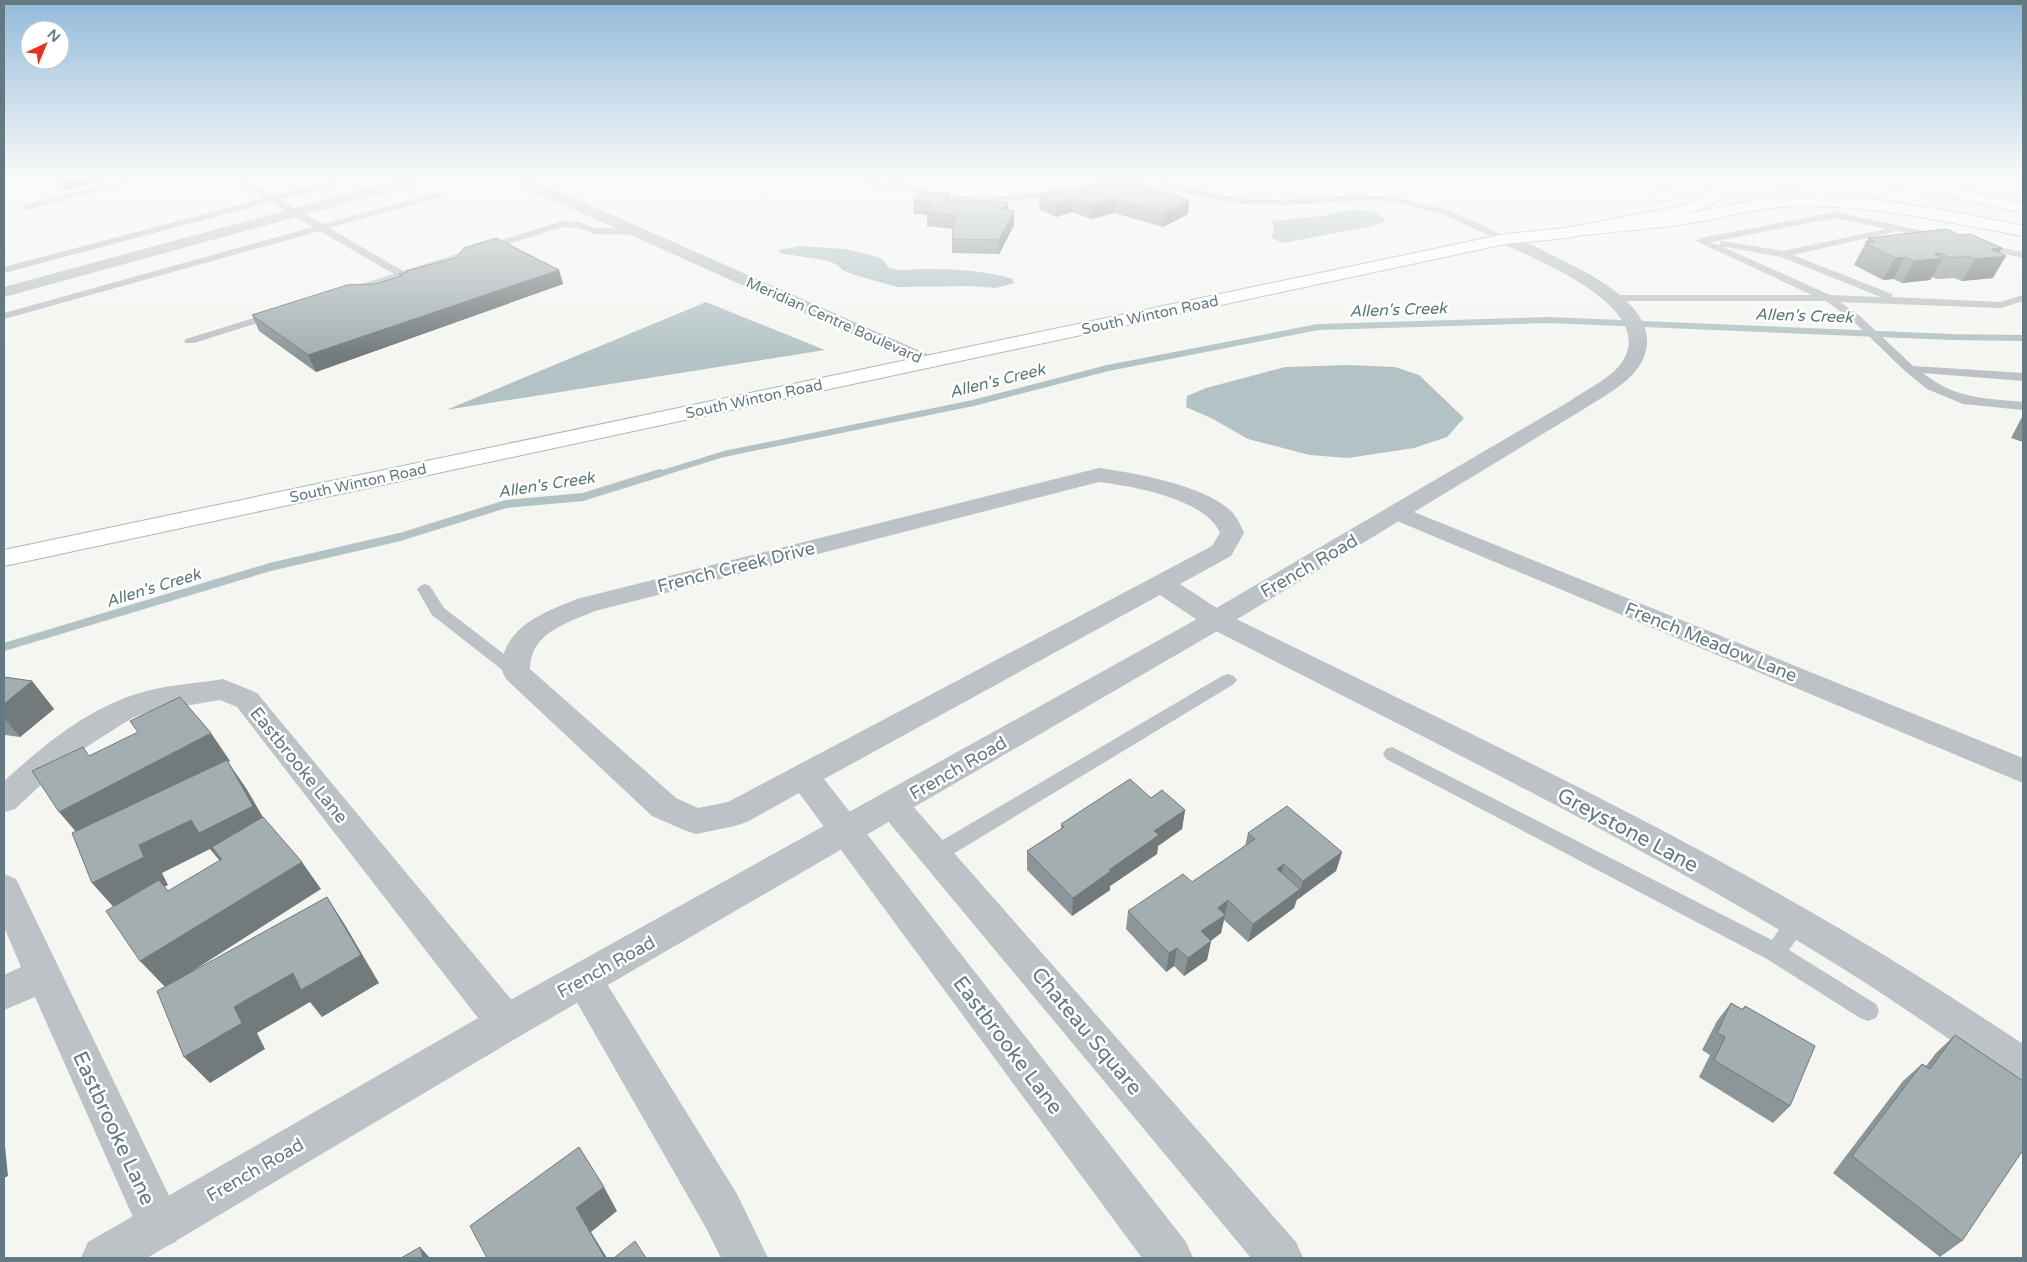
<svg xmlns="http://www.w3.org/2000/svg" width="2027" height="1262" font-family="'Varela Round',sans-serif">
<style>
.water{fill:#b3c3c5}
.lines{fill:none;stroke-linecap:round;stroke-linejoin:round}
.stream-far1{stroke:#b3c3c5;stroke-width:6}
.stream{stroke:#b3c3c5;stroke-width:8}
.secondary-casing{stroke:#aeb6b9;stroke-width:2}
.motorway-casing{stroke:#afb5b8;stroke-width:2}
.service{fill:#bcc2c5;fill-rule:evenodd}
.minor{fill:#bcc2c5;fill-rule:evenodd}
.tertiary{fill:#bcc2c5;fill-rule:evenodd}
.secondary{fill:#fff;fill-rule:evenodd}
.motorway{fill:#fff;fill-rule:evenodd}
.wall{fill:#8c9698}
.shaded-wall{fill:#727a7c}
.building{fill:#a3aeb1;stroke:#727a7c}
.labels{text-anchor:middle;stroke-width:5;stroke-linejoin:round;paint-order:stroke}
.far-street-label{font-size:15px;fill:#647a83;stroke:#fff}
.far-water-label{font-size:16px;font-style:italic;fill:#5a7679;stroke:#fff}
.street-label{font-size:18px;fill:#647a83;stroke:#fff}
.near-street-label{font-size:21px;fill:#647a83;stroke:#fff}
</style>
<rect width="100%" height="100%" fill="#f5f5f2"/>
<path class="water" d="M1350,210C1363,210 1373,211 1385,218L1384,222L1373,226L1283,243L1271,238L1274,232L1272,221L1322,216Z
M800,246L845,249L878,257L884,261L889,268C902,272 911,269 924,269C953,269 985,270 1013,279L1014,283L996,288L970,286L897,287L855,275L842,270L839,266L829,261L780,253L778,250Z
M706,302L825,350L446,410Z
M1349,365L1395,367L1419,375L1464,418L1447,437L1414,448L1348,458L1310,455L1248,439L1213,419L1186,407L1187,396L1206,388L1285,367Z"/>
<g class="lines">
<path class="stream-far1" d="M656,475L724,454L973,403L1108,368L1318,327L1549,320L1952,337L2023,338"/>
<path class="stream" d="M4,647L270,567L400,537L506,504L583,497L660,473"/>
<defs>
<path id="secondary" d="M1728,180H1746L1742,184L1772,180H1806L1799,184L1760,191L1726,195L1704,208L1684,215L1566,238L1505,244L4,566V550L1505,234L1566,228L1681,206C1694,202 1702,195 1713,188C1717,185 1723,183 1728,180Z"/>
<path id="motorway" d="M1681,180H1696C1687,192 1672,204 1656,200L1653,197C1660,189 1671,191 1681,180Z
M1880,180H1911L2023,203V213L1887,184Z
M1800,196L1872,199L1961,213L2023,226V236C1949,223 1877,205 1801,206C1764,206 1728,217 1692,223C1657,228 1621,231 1586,235L1580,233L1578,230L1580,227L1586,225L1692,213L1763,199Z"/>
</defs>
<use href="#secondary" class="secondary-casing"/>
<use href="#motorway" class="motorway-casing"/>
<path class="service" d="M124,180H141L26,210L21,207L23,205Z
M235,180H246L273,196L333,180H349L280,200L323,224L435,193H441V197L329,228L403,271L562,221L579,222L595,228L638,229L643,232L638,235L594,234L578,228L563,227L349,294L345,293L344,291L345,289L394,274L320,231L4,319V313L313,227L271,202L4,273V267L265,198Z
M861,180H874L881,183L907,180L903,184C959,204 1027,198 1084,183L1081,180H1091L1094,184C1072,202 968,203 939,199C924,196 911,191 898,188C883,185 876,191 861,180Z
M1151,180H1164L1213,194L1258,200H1286L1353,195L1396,197L1447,210L1478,223L1510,239L1505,242L1502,241L1441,214L1396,202L1366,200L1286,205L1243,204L1195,196Z
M1835,212L1938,234L1943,237L1938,240L1897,231L1793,255L1892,294V297L2000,302L2023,295V301L2001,308L1840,302L1860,316L1913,366L2023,373V381L1923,373C1955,399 1984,398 2023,402V410L1963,404L1927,389L1906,372L1852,320L1826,301H1613L1608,298L1613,295H1812L1696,241L1701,238ZM1835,218L1886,229L1783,251L1723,241L1720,242L1719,246L1711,242ZM1721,246L1781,257L1881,297L1830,295Z
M1979,243L2023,252V258L1976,248V244Z
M276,311L280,312L281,314L280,316L194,343H186L184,341L186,339Z
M425,584L430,586L444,608L522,668L524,672L522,676L516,678L510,676L432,615L417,589L420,586Z
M1228,674L1234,676L1237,680L1234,684L943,860L936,862L929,860L926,854L929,848L1222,676Z
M1392,747L1772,940C1781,928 1787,911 1804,917L1808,923L1789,950L1876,1004L1879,1011L1876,1018L1868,1021L1860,1018L1767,959L1386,759L1383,754L1386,749Z"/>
<path class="minor" d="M397,180H422L420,183L4,297V287Z
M513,180H533L936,358L939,362L936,366L929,368L922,366L515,183Z
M1099,468C1135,473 1208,486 1233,513C1238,519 1241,526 1244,533L1231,556L1180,584L1226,614C1433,716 1643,813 1842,930C1904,966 1964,1005 2023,1044V1086L2009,1081C1945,1036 1882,992 1816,952C1619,832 1411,731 1206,626L1160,595L824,779L1186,1242L1193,1258H1142L799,793L747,822L735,826L696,834L684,830L652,816L506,679C501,671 500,662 504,653C515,622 548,611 577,599ZM1099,482C1132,486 1206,499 1220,533L1212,546L728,802L698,808L676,798L530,669C530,633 567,623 595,611Z
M1399,506L2023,758V783L1390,518L1387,513L1390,508Z
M223,679L257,693L520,1010L525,1023L520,1036L506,1041L492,1036L237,707L220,700L148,712L132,718L72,756L15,809L4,812V781C42,747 83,712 133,695C161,685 194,684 223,679Z
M893,792L904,796L1296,1242L1303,1258H1251L882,814L877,805L882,796Z
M4,874L16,879L176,1210L182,1226L176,1242L160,1248L144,1242L35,997L4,1010V975L21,967L4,927Z
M584,963L597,968L737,1194L768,1258H721L705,1226L571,992L565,980L571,968Z"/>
<path class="tertiary" d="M1505,234C1521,238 1536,247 1550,254C1584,271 1661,305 1645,354C1637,380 1605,395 1584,409L1226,626L520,1036L147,1258H81L88,1242L492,1010L1206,614L1570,401C1587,389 1614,377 1624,359C1654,305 1534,259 1499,242L1497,239L1499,236Z"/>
<use href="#secondary" class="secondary"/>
<use href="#motorway" class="motorway"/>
</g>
<path class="wall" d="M53,180H108L67,190Z
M1105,180L1188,214L1163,227L1114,213L1091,219L1072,212L1056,217L1039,209L1040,196L1075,193Z
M949,193V200L1008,202V210L1014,225L999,254L952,253V239L953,229L927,226V215L914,214L913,200Z
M1868,238L1999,253L1993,278L1962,281L1954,278L1937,279L1932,277L1930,280L1902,283L1893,279L1883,280L1854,265Z
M559,270L563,284L316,372L259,331L252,315L375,284L400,276L399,274L406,272V271Z
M2023,415V442L2011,438Z
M4,677L32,681L54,709L20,737L5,735L4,736Z
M1185,810L1182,829L1158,846L1157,854L1110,886V890L1072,916L1027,870V851L1061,829V824Z
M1248,833L1342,852L1336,871L1297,899L1294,908L1248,942L1224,920L1221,933L1211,941L1207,960L1184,976L1174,966L1166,972L1126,929L1128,911L1192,882L1245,846Z
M1731,1003L1742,1009L1745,1006L1790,1106L1773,1123L1699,1077L1710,1055L1702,1050L1717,1021Z
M1955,1035L1962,1241L1940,1257L1833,1173L1903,1081L1922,1064L1926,1066L1936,1053Z"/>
<path class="shaded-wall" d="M61,180H108L67,190Z
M1072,198V212L1056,217V203Z
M1115,199L1114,213L1091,219L1092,206Z
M1189,201L1188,214L1163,227L1164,213Z
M1008,202V216L1002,209Z
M1014,211V225L999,254V240Z
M2002,248L1996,257L2006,256L1993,278L1962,281L1975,259L1991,249Z
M1941,253L1938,259L1943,258L1930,280L1902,283L1914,261L1934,254Z
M1905,257L1893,279L1883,280L1895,258Z
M559,270L563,284L316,372L308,355Z
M32,681L54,709L20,737L4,718V704Z
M211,733L230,761L228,762L246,788L273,834L212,847L222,860L220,861L210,849L162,873L168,885L117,911L92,883L139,845L191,820L253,806L83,840L59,812Z
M1185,810L1182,829L1158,846L1157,854L1110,886V890L1072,916L1073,898L1109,870L1154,831Z
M1342,852L1336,871L1297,900L1303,881Z
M302,862L321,889L166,988L140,961Z
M1284,864L1279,883L1277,869Z
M1300,889L1294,908L1248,942L1253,924Z
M327,897L345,925L379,983L322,1017L310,1002L257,1033L265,1049L210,1083L184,1057L234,1007Z
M1228,900L1221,933L1197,950L1201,931L1218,908Z
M1211,941L1207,960L1184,976L1188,958Z
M1177,948L1174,966L1166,972L1169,953Z
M4,1136L8,1176L4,1178Z
M604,1187L617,1211L591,1232L607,1258H605L576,1208Z
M420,1247L430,1258H423Z"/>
<path class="building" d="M1105,180H1120L1126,183L1136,181L1189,201L1164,213L1115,199L1092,206L1072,198L1056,203L1040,196L1061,188L1075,193Z
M920,192L949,193L947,200L1008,202L1002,209L1014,211L999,240L952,239L955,216L927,212L933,202L913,200Z
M1947,229L1959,235L1970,234L2002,248L1991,249L2006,256L1975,259L1967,256L1950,258L1941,253L1934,254L1943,258L1914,261L1905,257L1895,258L1865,243L1875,242L1868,238Z
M496,238L559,270L308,355L252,315L347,285L375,284L402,276L399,274L407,272L406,271L456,258L464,248Z
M4,677L32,681L4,704Z
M180,697L211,733L59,812L32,771L83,747L89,756L138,732L130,721Z
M227,760L253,806L199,833L191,820L139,845L144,857L92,883L72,833Z
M1130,779L1151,798L1162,790L1185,810L1154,831L1159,835L1109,870L1111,871L1073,898L1027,851L1064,827L1061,824Z
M1287,806L1342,852L1303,881L1284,864L1277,869L1300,889L1253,924L1228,900L1218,908L1225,915L1201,931L1211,941L1188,958L1177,948L1169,953L1128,911L1183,874L1192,882L1255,839L1248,833Z
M263,817L302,862L140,961L106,911L159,880L168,891L222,859L212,847Z
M327,897L361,955L301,990L293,973L234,1007L242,1023L184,1057L157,991Z
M1731,1003L1743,1010L1745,1006L1815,1046L1790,1106L1714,1060L1725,1037L1717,1033Z
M1955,1035L2023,1081V1150L1962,1241L1852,1156L1922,1064L1930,1069Z
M579,1147L604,1187L576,1208L605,1258H487L470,1226Z
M635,1241L646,1258H614Z
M420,1247L423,1258H401Z"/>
<linearGradient id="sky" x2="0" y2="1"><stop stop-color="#93bada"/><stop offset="0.5" stop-color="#fafaf9"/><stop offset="1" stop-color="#fafaf9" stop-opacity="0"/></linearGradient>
<rect width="2027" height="357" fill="url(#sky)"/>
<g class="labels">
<g class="far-street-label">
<text transform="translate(1150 315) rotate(-12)" y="5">South Winton Road</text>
<text transform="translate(834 320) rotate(24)" y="5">Meridian Centre Boulevard</text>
<text transform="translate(754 399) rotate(-12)" y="5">South Winton Road</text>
<text transform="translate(358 483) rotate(-12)" y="5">South Winton Road</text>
</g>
<g class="far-water-label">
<text transform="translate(1398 309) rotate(-2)" y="6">Allen's Creek</text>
<text transform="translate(1804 315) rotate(2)" y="6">Allen's Creek</text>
<text transform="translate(997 380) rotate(-14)" y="6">Allen's Creek</text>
<text transform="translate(546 484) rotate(-9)" y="6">Allen's Creek</text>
<text transform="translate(153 587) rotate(-17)" y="6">Allen's Creek</text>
</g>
<g class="street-label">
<text transform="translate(1309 566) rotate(-30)" y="6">French Road</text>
<text transform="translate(736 567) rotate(-14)" y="6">French Creek Drive</text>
<text transform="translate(1711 642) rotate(22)" y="6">French Meadow Lane</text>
<text transform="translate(299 765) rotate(51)" y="6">Eastbrooke Lane</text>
<text transform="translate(958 768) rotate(-30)" y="6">French Road</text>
<text transform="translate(606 967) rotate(-29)" y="6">French Road</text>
<text transform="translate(255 1170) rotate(-30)" y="6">French Road</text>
</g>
<g class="near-street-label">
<text transform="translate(1628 830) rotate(28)" y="7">Greystone Lane</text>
<text transform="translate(1087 1031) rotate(50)" y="7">Chateau Square</text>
<text transform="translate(1008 1045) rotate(53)" y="7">Eastbrooke Lane</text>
<text transform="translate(114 1128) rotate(65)" y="7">Eastbrooke Lane</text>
</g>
</g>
<rect width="2027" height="1262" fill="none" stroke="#647a83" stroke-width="10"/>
<g transform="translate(45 45) rotate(44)"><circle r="24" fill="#ffffff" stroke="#c1cacd"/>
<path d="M0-4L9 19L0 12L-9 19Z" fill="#e43323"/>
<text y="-8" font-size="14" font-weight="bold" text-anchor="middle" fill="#647a83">N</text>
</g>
</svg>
